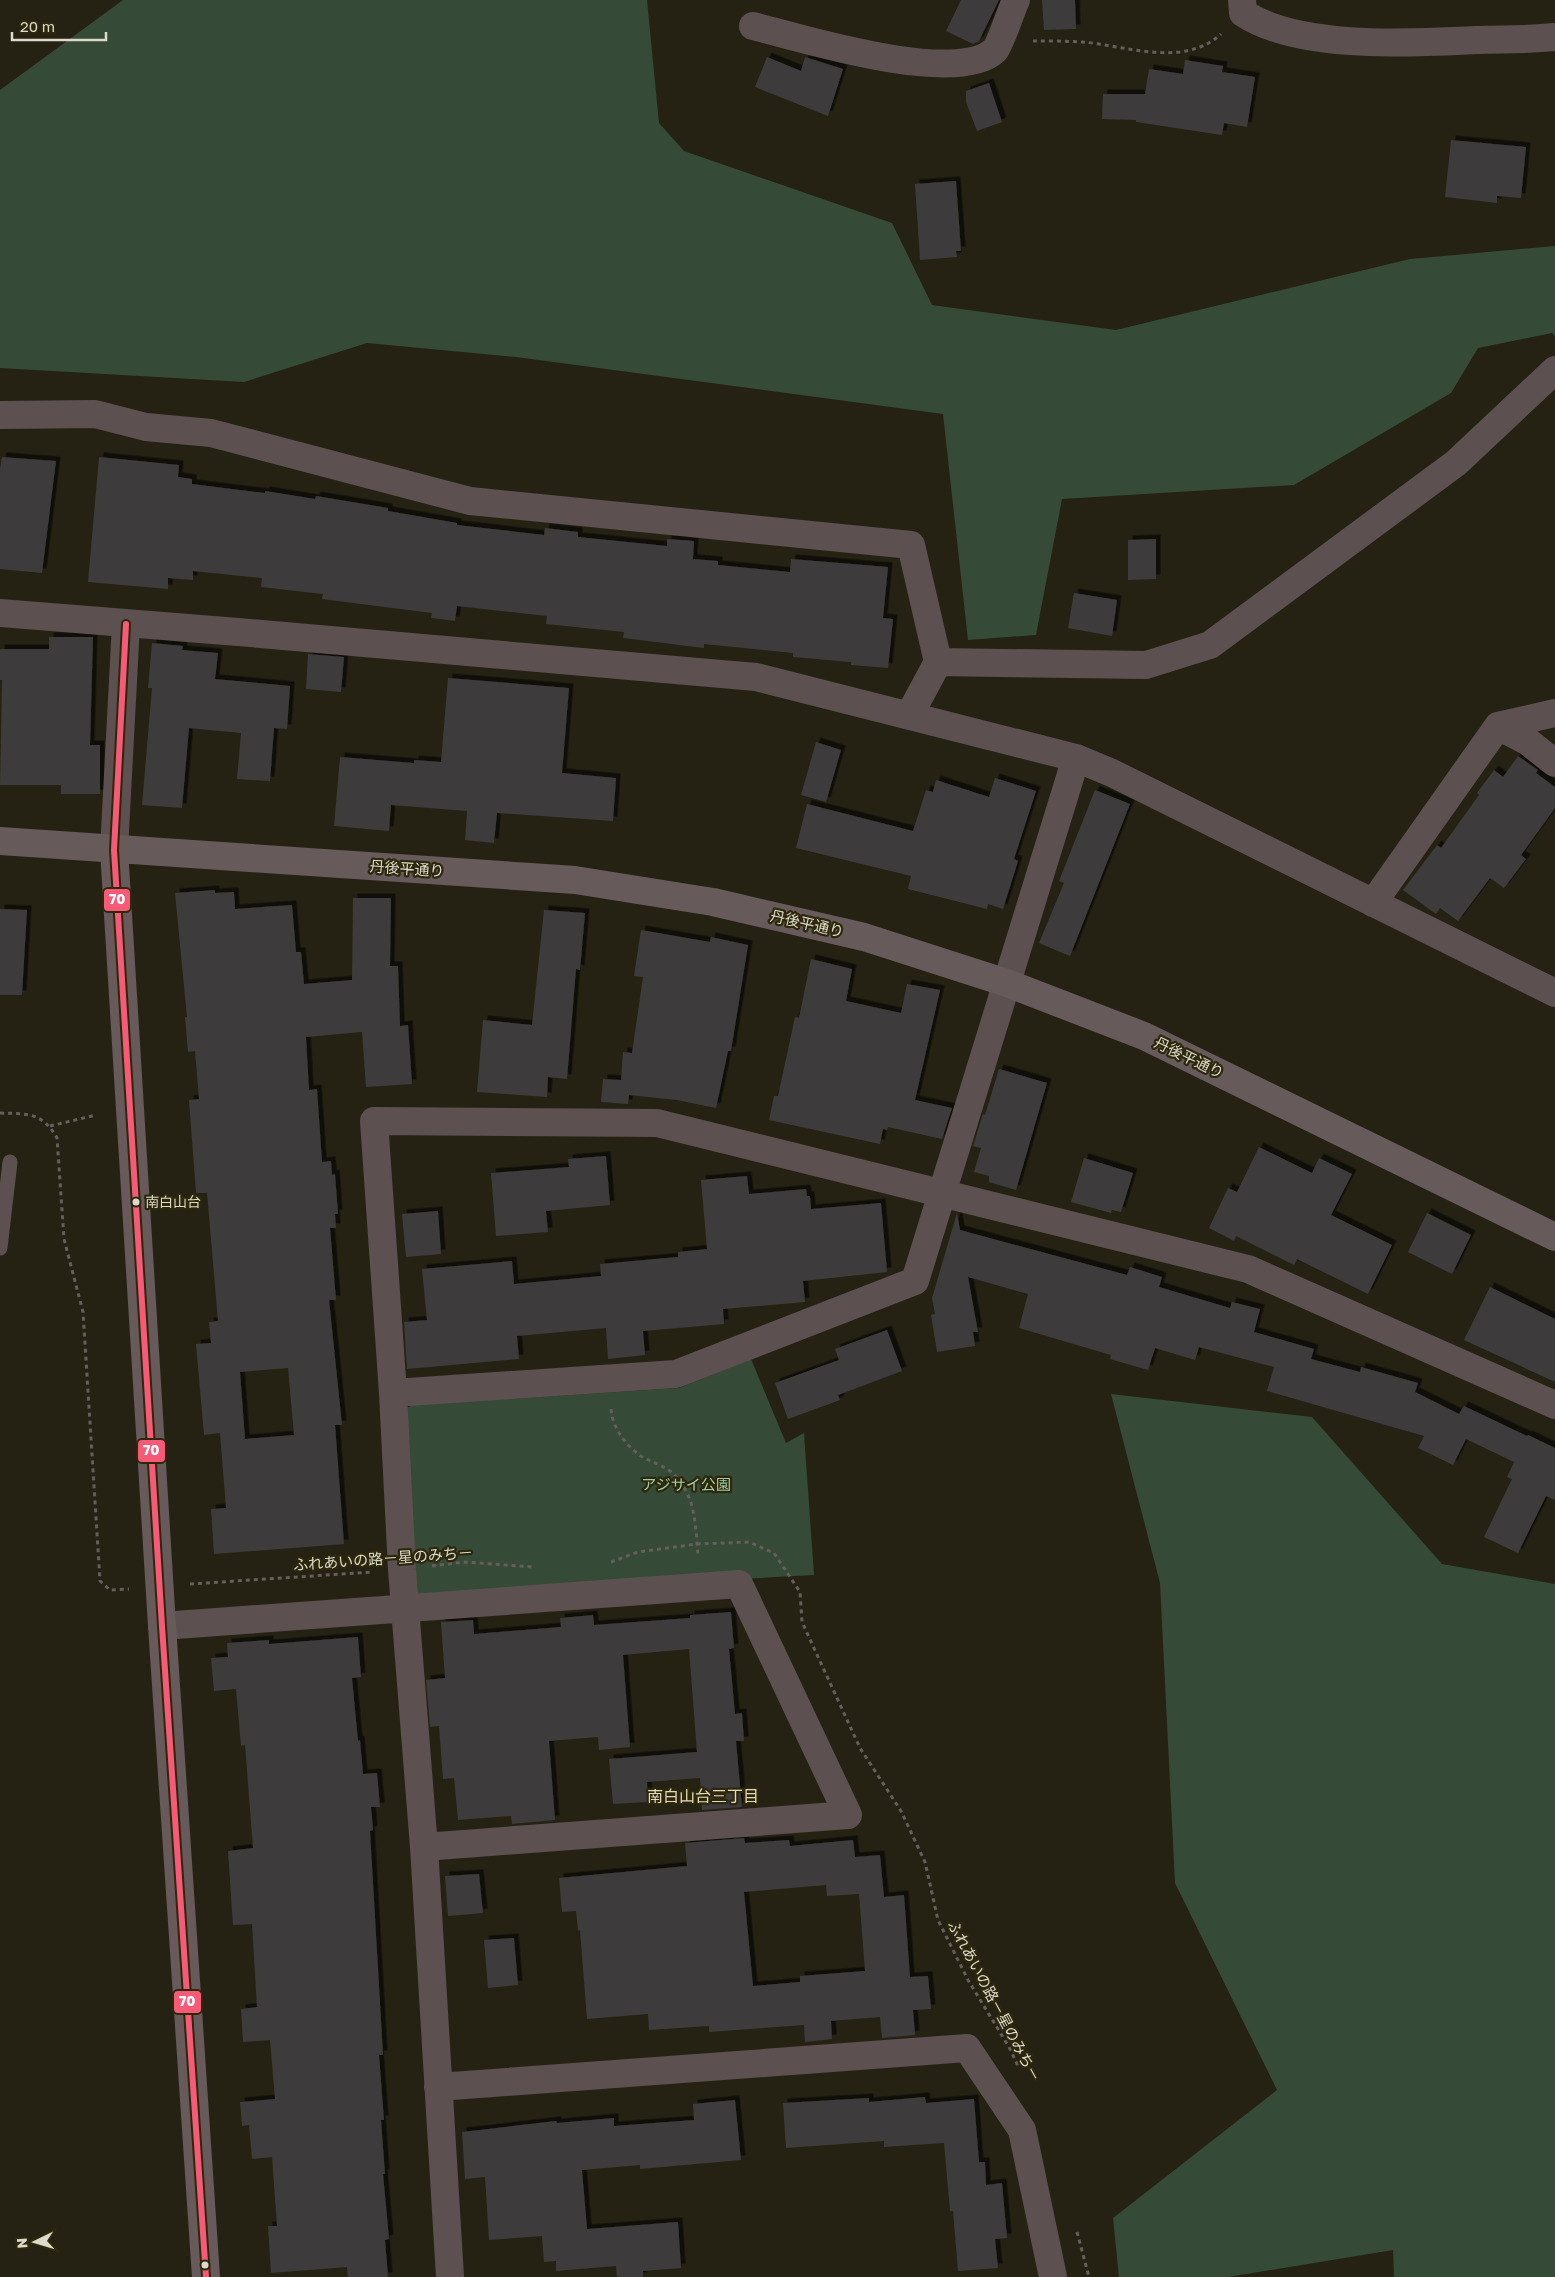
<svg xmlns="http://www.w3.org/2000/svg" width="1555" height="2277" font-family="'Golos Text','Noto Sans JP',sans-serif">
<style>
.green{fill:#354a37}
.building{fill:#3d3b3a;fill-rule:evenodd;filter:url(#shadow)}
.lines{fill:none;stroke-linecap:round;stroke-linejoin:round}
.path{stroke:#655e5a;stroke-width:3;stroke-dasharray:4 4;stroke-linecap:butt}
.lane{stroke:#5c5150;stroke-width:15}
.street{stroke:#5c5150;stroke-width:28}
.secondary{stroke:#675a5b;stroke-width:28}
.bus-1-casing{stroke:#2d270c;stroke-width:10}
.bus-1{stroke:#f75a77;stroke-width:6}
.bus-dot{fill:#dddacb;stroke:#2d270c;stroke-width:2}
.labels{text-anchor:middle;stroke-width:4.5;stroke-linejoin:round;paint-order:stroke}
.bus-label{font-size:14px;fill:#dddacb;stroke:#2d270c;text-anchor:start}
.street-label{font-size:15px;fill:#dddacb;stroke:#2d270c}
.park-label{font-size:15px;fill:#9dd0a8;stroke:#2d270c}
.neighbourhood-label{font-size:16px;fill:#e2dbbc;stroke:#2d270c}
.line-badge{stroke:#2d270c;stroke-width:2}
.badge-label{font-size:14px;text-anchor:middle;font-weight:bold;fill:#fff}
</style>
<defs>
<filter id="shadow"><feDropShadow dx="4.5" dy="-4.5" stdDeviation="0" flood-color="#0009"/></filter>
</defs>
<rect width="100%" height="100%" fill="#252214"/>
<path class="green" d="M123,0H647L659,123L684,151L892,223L932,305L1116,330L1410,259L1555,246V336L1552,333L1478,348L1451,393L1294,485L1062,499L1036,635L968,640L943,414L516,357L367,343L244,382L0,368V90Z
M751,1359L786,1443L804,1433L814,1575L414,1597L401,1410L413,1405L679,1388Z
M1111,1394L1312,1417L1442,1564L1555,1584V2277H1394L1393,2250L1228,2277H1119L1113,2218L1277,2090L1175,1883L1160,1583Z"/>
<path class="building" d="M961,0H999L979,41L973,44L946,31Z
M1042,0H1075L1076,29L1044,30Z
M767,57L801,71L805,57L843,69L828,116L755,87Z
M1185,60L1223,66L1222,72L1255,77L1247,127L1224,123L1222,135L1136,122V120L1102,119L1103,94H1145L1149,69L1183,74Z
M989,83L1002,122L977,131L966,102V91Z
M1451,140L1526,147L1521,198L1497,196V203L1445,197Z
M956,181L961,251H956L957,257L920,260L915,184Z
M2,457L56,461L42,573L0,569V469Z
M99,457L179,465L178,477L192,479V484L265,493V491L315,499L316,496L388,508V511L457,523V525L544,535L545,528L578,532V537L667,546V539L694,541L693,559L718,561V565L790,572L791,559L888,567L883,618L893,619L888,668L851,665V662L793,657V653L704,644V648L623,638L624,632L546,624L547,616L457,606L455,621L431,618L432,613L322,599L323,594L261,587L262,578L193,571V580L168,578V589L88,582Z
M1156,539V579L1128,580V540Z
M1074,593L1117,600L1112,636L1068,628Z
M49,637H93L90,745H100V794H61V785H0L2,680H0V649H49Z
M152,643L183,646L182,650L218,653L215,679L290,686L287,729L274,728L270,781L237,779L241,733L189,728L182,808L142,805L152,688H148Z
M308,654L344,657L341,692L306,689Z
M448,678L569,688L562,773L616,778L613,821L497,813L494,843L465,840L467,811L391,805L389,831L334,826L340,757L414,763V760L441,762Z
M816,742L841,750L826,802L801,795Z
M1518,756L1538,770L1536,773L1555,787V808L1521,855L1526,859L1504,888L1490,878L1458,921L1440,908L1436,914L1403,890L1437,845L1441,848L1479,795L1477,793L1494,770L1503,777Z
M995,778L1036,791L1014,859L1018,861L1003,909L988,904L987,909L908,889L911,876L796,848L807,804L913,831L926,790L933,792L936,780L989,797Z
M1095,790L1130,804L1070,956L1039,943L1064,883L1059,881Z
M215,890V893L234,892L235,909L292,905L296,952H301L304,984L352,980L353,898H391L390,966H398L400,1026L408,1025L412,1084L366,1087L362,1032L306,1037L309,1090L317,1089L322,1162L331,1161L332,1175L335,1174L338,1214H335L336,1228H330L336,1300H329L342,1425H335L344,1544L214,1554L211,1509L226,1508L220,1433L204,1435L196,1344L211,1343L209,1322L218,1321L207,1193H196L189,1100L199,1099L195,1051L188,1052L185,1017H187L175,893ZM288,1368L294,1435L245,1439L240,1372Z
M0,909L27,910L22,995H0Z
M544,910L585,913L580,970L576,969L567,1079L548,1077L547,1097L477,1092L483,1020L532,1025Z
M641,930L710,942L711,937L748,945L731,1051H728L716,1108L677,1100L629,1095L628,1104L601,1102L603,1079L621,1080L623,1052L632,1053L643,977L634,976Z
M811,959L852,969L846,1001L901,1013L907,984L940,990L915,1100L952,1108L942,1139L888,1127L887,1130L883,1129L880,1144L769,1120L774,1096H778L795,1017L799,1018Z
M999,1069L1047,1083L1016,1190L989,1182V1176L974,1172L981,1148L973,1146L983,1114L985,1115Z
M1259,1147L1312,1173L1319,1158L1352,1174L1331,1215L1392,1245L1368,1294L1297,1259L1294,1265L1236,1236L1234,1241L1209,1228L1228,1188L1237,1192Z
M606,1156L610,1205L546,1211L548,1232L496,1236L491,1173L569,1167L568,1159Z
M1084,1158L1133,1173L1121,1212L1112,1210L1111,1213L1071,1202Z
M747,1176L749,1194L806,1189L807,1196H810L811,1209L881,1203L887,1272L803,1281L805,1302L723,1309L724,1324L643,1331L645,1355L608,1359L606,1328L517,1336L519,1359L407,1369L404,1322L427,1320L422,1269L512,1261L514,1284L601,1276L600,1264L678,1257V1252L707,1249L701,1180Z
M438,1211L441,1254L406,1257L402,1214Z
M957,1213L960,1230L1127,1275L1130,1267L1162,1277L1159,1287L1230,1308L1232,1302L1260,1309L1254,1332L1314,1349L1311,1359L1360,1372L1361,1367L1418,1383L1415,1392L1459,1414L1464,1406L1527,1436L1528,1435L1555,1448V1500L1546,1496L1518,1553L1484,1537L1512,1479L1507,1477L1514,1462L1466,1439L1453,1465L1418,1448L1424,1436L1267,1391L1274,1367L1199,1347L1195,1360L1155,1348L1148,1370L1110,1359L1111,1355L1019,1328L1028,1294L968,1277L978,1332H973L975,1346L937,1352L931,1315L935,1314L932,1298Z
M1427,1213L1471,1235L1452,1274L1408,1252Z
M1490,1287L1555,1319V1382L1464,1340Z
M887,1330L902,1371L838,1395L840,1400L788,1419L775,1383L839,1360L835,1349Z
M731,1612L734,1648L729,1649L735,1714L742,1713L744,1741H736L742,1807L702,1810L700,1778L647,1782L648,1802L613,1804L609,1759L697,1752L689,1649L623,1655L630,1747L599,1750L598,1737L549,1741L555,1820L512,1824L511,1816L458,1820L454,1778L443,1779L439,1726L430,1727L426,1680L445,1678L441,1622L473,1620L474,1634L561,1627L560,1618L593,1615L594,1625L690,1618V1615Z
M358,1637L361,1677L352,1678L358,1741L360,1740L363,1774L377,1773L380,1807H371L373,1830L370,1831L383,2055H379L384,2120H381L385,2174H383L389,2239L385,2240L388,2277H348L347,2267L271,2273L268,2226H277L272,2157L252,2159L249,2125L242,2126L240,2102L275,2099L270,2040L243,2042L241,2009L257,2007L252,1924L233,1925L228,1851L253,1848L245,1745L241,1746L236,1689L214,1691L211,1658L228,1657L227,1643L269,1640V1644Z
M744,1838L745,1843L789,1840L790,1846L853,1840L855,1857L880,1855L884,1897L904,1895L910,1977L928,1976L931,2009L913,2010L915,2035L882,2038L880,2017L831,2021L832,2039L805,2042L804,2025L709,2032V2026L649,2030L648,2014L587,2019L580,1930L578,1931L576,1911L562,1912L559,1878L687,1866L685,1843ZM826,1885L827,1896L859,1894L865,1971L800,1976V1982L753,1986L744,1892Z
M479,1874L483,1913L448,1916L445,1876Z
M514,1938L518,1985L488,1988L484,1940Z
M925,2097L926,2103L974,2099L979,2162H985L986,2185L1002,2183L1007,2238L995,2239L998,2268L958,2271L953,2211H950L944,2143L884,2147V2141L786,2148L783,2103L869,2098V2102Z
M735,2100L741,2160L640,2169V2165L582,2170L587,2229L678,2222L681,2268L643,2271V2277H617L616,2266L556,2271V2261L544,2262L542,2236L489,2240L485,2177L465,2179L462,2132L556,2121L557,2123L614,2118V2126L694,2120L693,2104Z"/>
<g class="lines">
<path class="path" d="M1033,41C1049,41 1066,41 1083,42C1127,46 1184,68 1221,34
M0,1113C28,1114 42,1112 57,1138L64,1239L83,1312L100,1581L110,1590L129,1589
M50,1126L96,1115
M611,1409C612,1427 626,1446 641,1456C654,1464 669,1466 679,1480C696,1501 696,1531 698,1556
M611,1562L638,1552L697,1544L749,1542L774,1553L800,1592L802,1622L860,1748L901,1811L925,1862L938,1920L968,1980L1009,2047L1019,2068
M432,1566L465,1562L533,1567
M190,1584L373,1572
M1077,2232L1089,2277"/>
<path class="lane" d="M0,1248L10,1162"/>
<path class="street" d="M1242,0L1243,13C1299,50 1410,43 1475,40C1501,39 1529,40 1555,37
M753,26C800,38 958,87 995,50C1001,43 1011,10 1016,0
M0,415L95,414L146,427L211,433L470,501L911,545L938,662
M0,613L238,632L756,677L1076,758L1112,773L1555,993
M910,714L938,662L1146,665L1210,645L1456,463L1555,370
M1498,726L1527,741L1555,763
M114,850L126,624
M1373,903L1498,726L1555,713
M393,1393L676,1374L915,1281L1076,758
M162,1626L739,1584L848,1815L424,1847
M438,2087L967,2048L1022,2130L1053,2277
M450,2277L424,1847L402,1570L393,1393L374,1121L657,1123L1248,1269L1555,1405"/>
<path class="secondary" d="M0,841L575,880L713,902L864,937L1007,983L1144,1036L1555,1237
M114,850L162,1626L206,2277"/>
<defs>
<path id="bus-1" d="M126,624L114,850L162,1626L206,2277"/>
</defs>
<use href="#bus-1" class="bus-1-casing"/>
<use href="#bus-1" class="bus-1"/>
</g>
<g class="bus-dot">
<circle cx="136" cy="1202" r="4.5"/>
<circle cx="205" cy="2265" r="4.5"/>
</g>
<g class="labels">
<g class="bus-label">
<text x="145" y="1207">南白山台</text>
</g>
<g class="street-label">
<text transform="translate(407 869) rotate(4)" y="5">丹後平通り</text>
<text transform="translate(807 924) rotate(13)" y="5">丹後平通り</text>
<text transform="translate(1189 1058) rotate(26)" y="5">丹後平通り</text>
<text transform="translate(383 1559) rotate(-4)" y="5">ふれあいの路－星のみち－</text>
<text transform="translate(994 2001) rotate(62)" y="5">ふれあいの路－星のみち－</text>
</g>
<g class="park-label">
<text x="686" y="1490">アジサイ公園</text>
</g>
<g class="neighbourhood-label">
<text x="703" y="1802">南白山台三丁目</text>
</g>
</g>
<g class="line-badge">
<rect x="103" y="888" width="28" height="24" rx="5" fill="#f75a77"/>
<rect x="137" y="1439" width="29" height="24" rx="5" fill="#f75a77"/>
<rect x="173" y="1990" width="29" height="24" rx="5" fill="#f75a77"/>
</g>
<g class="badge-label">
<text x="117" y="904">70</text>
<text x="151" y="1455">70</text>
<text x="187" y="2006">70</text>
</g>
<g transform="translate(35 2242) rotate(265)" stroke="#2d270c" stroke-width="4" paint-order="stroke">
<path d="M0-4L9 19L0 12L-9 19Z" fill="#dddacb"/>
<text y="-8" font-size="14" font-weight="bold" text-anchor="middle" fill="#dddacb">N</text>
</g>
<path d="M12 32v8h94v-8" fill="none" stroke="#dddacb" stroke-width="2.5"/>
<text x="20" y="32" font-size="15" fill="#dddacb" stroke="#2d270c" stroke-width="4" paint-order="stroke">20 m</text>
</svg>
